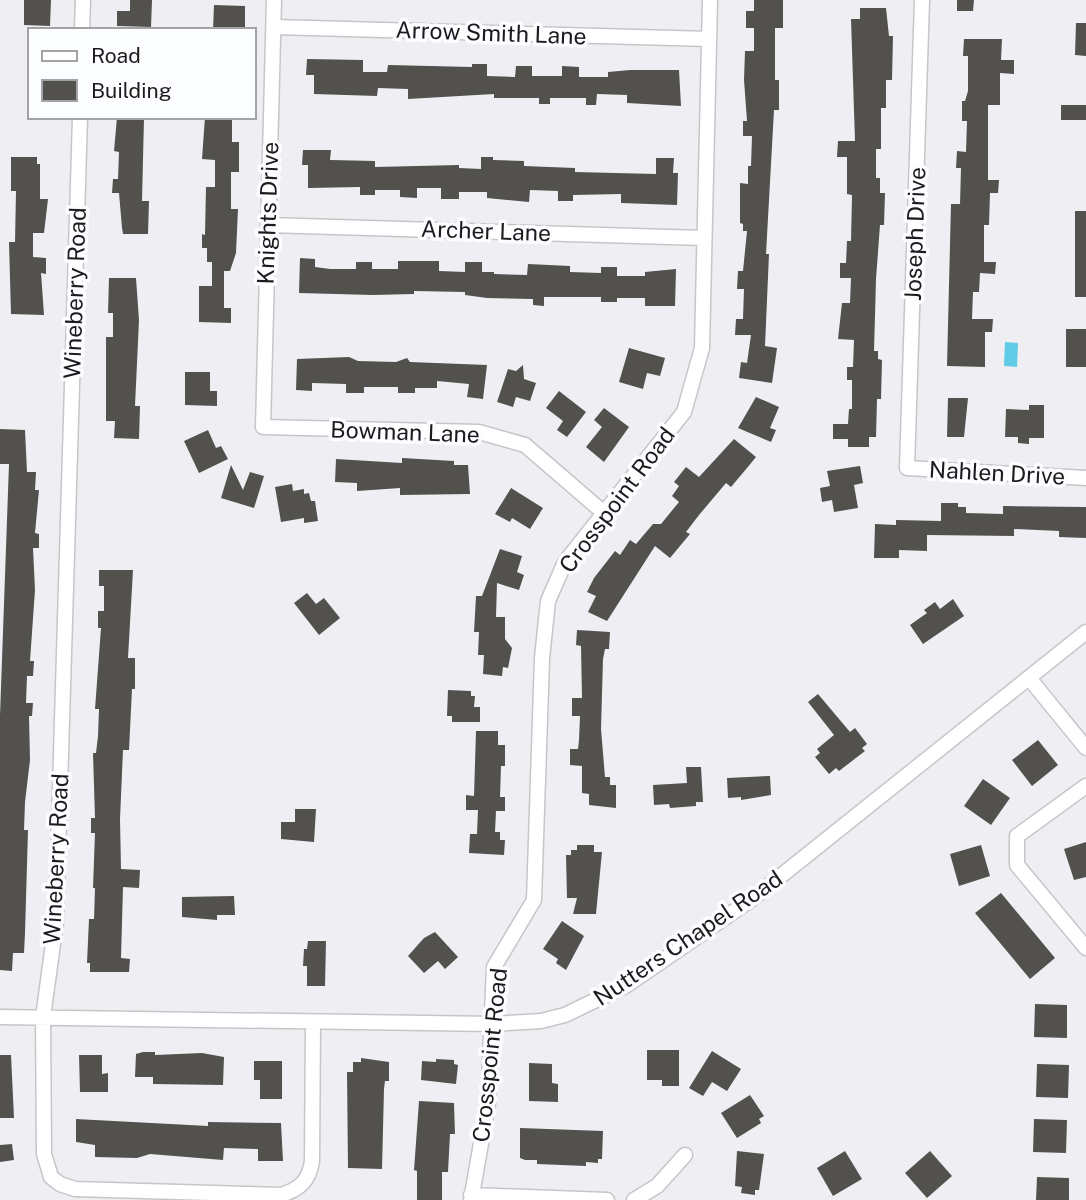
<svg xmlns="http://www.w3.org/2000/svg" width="1086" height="1200" font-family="'Public Sans',sans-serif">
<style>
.water{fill:#5fcbe5}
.building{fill:#53514e}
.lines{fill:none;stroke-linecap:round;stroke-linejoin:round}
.minor-casing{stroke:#c6c6ca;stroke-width:17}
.minor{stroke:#fff;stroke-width:14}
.labels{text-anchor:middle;stroke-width:7;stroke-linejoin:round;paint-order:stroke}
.street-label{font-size:23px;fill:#1b1b1d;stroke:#fcfdff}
</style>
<rect width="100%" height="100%" fill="#efeff3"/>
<path class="water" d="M1005,342L1018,343L1017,367L1004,366Z"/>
<path class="building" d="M24,0H51L50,26L24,25Z
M130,0H152L151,27L117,26V11H130Z
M754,0H783V28H775V80H779V110H774L766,254H769L765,346L777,348L772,383L739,378L741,362L747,363L751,335H735L736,319H743L744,289H737L738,271H743L747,231H743V224L740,223V183L748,184V166H751L752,136H743V121H747L744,80L745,51H754V28H746V11H754Z
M957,0H974L973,11H957Z
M214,5L245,6V29L213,30Z
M860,8H886L889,36H893L892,80H886V108H881V149H876V178H880V193H885L884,225H880L876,279L874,351H878V359L882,360L881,399H877L876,437H869V447H848V439H833V424H848L849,409H852V380H847V367H853L854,340L838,339L842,303H850L851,278H840V263H846L847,241H851L852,195L847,194V157H837L838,141H855L851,19H860Z
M1076,23H1086V56L1075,55Z
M964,39H1002L1001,60H1014V74L1000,73V105H988V180H999L998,193H990L989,225H984V262H996L995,274L980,273L979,292H973L972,319H993L992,332H985V367L947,366L951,204H960L961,168H956L957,151L966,152L967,121H962V101H965L968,91V56H963Z
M307,59L363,60V72H387L388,65L472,67V64H487V76L515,77L516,66H532V76H562V66L579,67V77H608V72L630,70H679L681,106L627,103V95L597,94L596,105H586V98H550V104H539V98H494V94L408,99V89L378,88L377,96L314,94V75H306Z
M1061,105H1086V120H1061Z
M117,117L144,118L142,201H149L148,234H123L122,228L119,193H112L113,179H118L119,152L114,151Z
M205,117H232V142H239V172H231V209H238L236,253L230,271H224V308H231V323L199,322V286H212V262H207V248H202V234L205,235L206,187H215V160L202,159Z
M303,150H331L330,160L375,161V167L459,165V168L481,169V157H493V160L524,161V166L575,168V172L656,174V158H674L673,173H678L677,205L621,203V194L573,195V201H558V191L530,190L529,202L487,198V192H459V199H441V188H417V198L400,197V190H375V195H360V187L308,188V165H302Z
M11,157H37V164H40V199H48L44,233H33V257L46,258V274L41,273L44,315L11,314L9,242H15L16,191H11Z
M1075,211H1086V297H1075Z
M300,258L315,259V267L330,269H356V262H372V269H398V261H439V271L465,272V262H482V272H494V274L527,275L528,264L570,266V272L601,273V267H617V276H645V272L676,269L675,306H645V298H617V302H601V297H544V306L533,305V299L487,298L465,295V292L414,291V294L372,295L299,293Z
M109,278H136L139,320L135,406H140L139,439L114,438L115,421H106V337H113V313H108Z
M1066,329H1086V367H1066Z
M629,348L665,358L660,376L647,373L643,389L619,382Z
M349,357L358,361L396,362L407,358L410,362L487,365L483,399L467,397L469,384L437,381V388H415V393H398V387H364V393H346V384L312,383V391L296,390L297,359Z
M523,365L524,379L536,383L530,401L516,397L513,407L497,402L508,369L516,371Z
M185,372H210V391H217V406L185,405Z
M559,391L586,412L567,437L557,430L563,421L546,408Z
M756,397L779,407L770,428L776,430L771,442L738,428Z
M948,398H968L964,437H947Z
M1029,405H1044V438H1029V444L1018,443V437H1005L1006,409L1029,410Z
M604,408L629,427L604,462L586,447L602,427L594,420Z
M0,429L25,430L27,472H36L35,490H39L35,533L39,534V548H33L35,590L30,661H34L33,676H27L26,703H33L32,716H29L30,760L25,802L24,830H28L25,933L24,953H13L12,971L0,970V715L9,464H0Z
M208,430L216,448L221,446L228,459L199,473L184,441Z
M734,439L756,457L747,468L731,487L726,483L699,515L686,532L690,534L670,558L655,546L607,621L588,612L596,596L587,592L594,578L615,551L620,555L630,540L636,544L653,524H661L679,502L672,496L679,486L674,482L686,467L699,477Z
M402,458L454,461V465H468L470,494L400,495V488L357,491V483L335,482L336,459L402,463Z
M231,465L243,490L250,472L264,476L254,508L221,498Z
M860,466L863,483L854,485L858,508L834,512L832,500L822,502L820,488L830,486L827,471Z
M292,484L293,491L304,489V494L309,493L311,501H315L318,521L304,523V518L281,522L275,487Z
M511,488L543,508L530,529L512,518L510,522L495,514Z
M941,503H958V507H966V513L1003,514V506L1086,507V538L1059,537V531L1014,529V536L927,535V551L899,550V558H874L875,524L896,525V520L941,521Z
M500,549L522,556L517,572L524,575L519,590L497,583L496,617H505V639L512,648L508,668L503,667L502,676L483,674L484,655H478L479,632H474L476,596H482Z
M99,570H133L128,658H135V689H132L129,750H123L120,819L121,869L140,870L139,888L123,887L121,958L130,959L129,972H90V963H87L89,919H94L95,888H93L95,833H91V818H95L93,753H96L98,736L99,709H95L101,628H98V611H104V586H99Z
M307,593L316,604L324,598L340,618L319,635L294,603Z
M953,599L964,616L923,644L910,625L927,613L924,610L935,602L940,609Z
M577,630L610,632L609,649H605L603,659L601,729L605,777H610V785H616V808L589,805V794L582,793V766L570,765V749H578L579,740L580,716H572V698H582L581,646L576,645Z
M448,690L471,691V696H475L474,707H480V722H452V716H447Z
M818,694L850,732L855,728L867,744L862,748L865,751L839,771L836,768L829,774L815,757L820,753L817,749L834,735L808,702Z
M476,731H498V745H505V766H501L500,797H505V811H496L495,832H500V840H505L504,855L469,853L470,834H477L478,810H466V795L474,796Z
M1038,740L1058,765L1032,786L1012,760Z
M686,767H701L703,802H696V806L670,808L669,804L654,805L653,785L687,783Z
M770,776L771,795L741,800V797L728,798L727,778Z
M983,779L1010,798L991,825L964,806Z
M295,809H316L314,842L281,839V822H295Z
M1086,842V877L1074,880L1064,849Z
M577,845H594V852H602L596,914H573L577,898H567L566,855H571V850H577Z
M981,845L990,876L959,886L950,854Z
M1001,893L1055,958L1030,979L975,913Z
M234,896L235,915H217V920L182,917V897Z
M562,921L584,936L566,970L556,963L558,959L543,949Z
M435,932L458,957L445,969L438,961L424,973L408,956L424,938Z
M308,941H326L325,986H307V966H303L304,949H307Z
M1035,1004L1067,1005V1038L1034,1037Z
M647,1050H679V1086H662V1080H647Z
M712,1051L741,1069L727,1091L712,1082L703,1096L689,1088Z
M143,1052H155V1055L202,1053L224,1057L223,1085L153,1084V1077H135L136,1054Z
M0,1055H11L14,1118H0Z
M79,1055H102V1074L108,1073V1092H80Z
M361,1058L389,1062V1081H385L384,1089L382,1169L348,1168L347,1072H353V1062H361Z
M436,1059L454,1060V1064L458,1065L456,1084L421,1080L422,1061L436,1062Z
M254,1061H282V1099H260V1080H254Z
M529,1063L552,1064V1083L558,1084V1102L529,1101Z
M1037,1064L1069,1065L1068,1098L1036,1097Z
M750,1095L764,1116L759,1119L761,1123L737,1138L721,1113Z
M419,1101L454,1103L455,1134H450L448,1172H442V1200H417V1171L414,1170Z
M76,1119L208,1126V1122L281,1123L283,1161H258V1149L224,1148L223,1160L150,1154L137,1158L95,1157V1145L76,1142Z
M1034,1119L1067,1120L1066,1153L1033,1152Z
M520,1128L603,1131L602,1159H598V1163L586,1162V1166L537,1164V1160H525L520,1158Z
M12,1144L14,1160L0,1162V1145Z
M737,1151L764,1154L759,1190H755V1195L741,1193L742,1187L735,1186Z
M845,1151L862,1179L833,1196L817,1168Z
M930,1151L952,1176L927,1198L905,1173Z
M1037,1177L1069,1178V1200H1036Z"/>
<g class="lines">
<defs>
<path id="minor" d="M274,0L263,427L479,432L525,445L604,513
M922,0L907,468L1086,478
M274,27L709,39
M82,30L83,0
M80,117L56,922L43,1017L44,1154L51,1177L60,1184L75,1189L281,1195C300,1189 309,1181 312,1161L313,1022
M268,225L704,238
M1029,678L1086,748
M1086,786L1017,836V865L1086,948
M0,1017L494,1024L541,1021L565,1015L627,985L752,899L1086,632
M471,1195L607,1200
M471,1200L488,1104L494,967L534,900L542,658L548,601L565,562L684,412L702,348L710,0
M634,1200L657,1186L685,1155"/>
</defs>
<use href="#minor" class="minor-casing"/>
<use href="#minor" class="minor"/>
</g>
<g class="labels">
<g class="street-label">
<text transform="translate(491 33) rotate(2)" y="8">Arrow Smith Lane</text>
<text transform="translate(268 213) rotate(-88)" y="8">Knights Drive</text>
<text transform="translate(486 231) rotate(2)" y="8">Archer Lane</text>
<text transform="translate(915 234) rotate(-88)" y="8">Joseph Drive</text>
<text transform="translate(75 293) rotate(-88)" y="8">Wineberry Road</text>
<text transform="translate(405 432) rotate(2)" y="8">Bowman Lane</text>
<text transform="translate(997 473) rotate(3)" y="8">Nahlen Drive</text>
<text transform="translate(617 500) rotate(-53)" y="8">Crosspoint Road</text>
<text transform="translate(56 859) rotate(-87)" y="8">Wineberry Road</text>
<text transform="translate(688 938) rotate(-34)" y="8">Nutters Chapel Road</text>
<text transform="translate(490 1055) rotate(-84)" y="8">Crosspoint Road</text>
</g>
</g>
<rect x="28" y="28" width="228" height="91" fill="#fcfdff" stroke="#a2a3a5" stroke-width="2"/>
<rect x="42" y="51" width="35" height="10" fill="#ffffff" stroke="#a2a3a5" stroke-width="2"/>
<text x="91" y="63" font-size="21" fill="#1b1b1d">Road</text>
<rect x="42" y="80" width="35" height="21" fill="#53514e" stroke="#a2a3a5" stroke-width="2"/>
<text x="91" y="98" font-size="21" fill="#1b1b1d">Building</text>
</svg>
